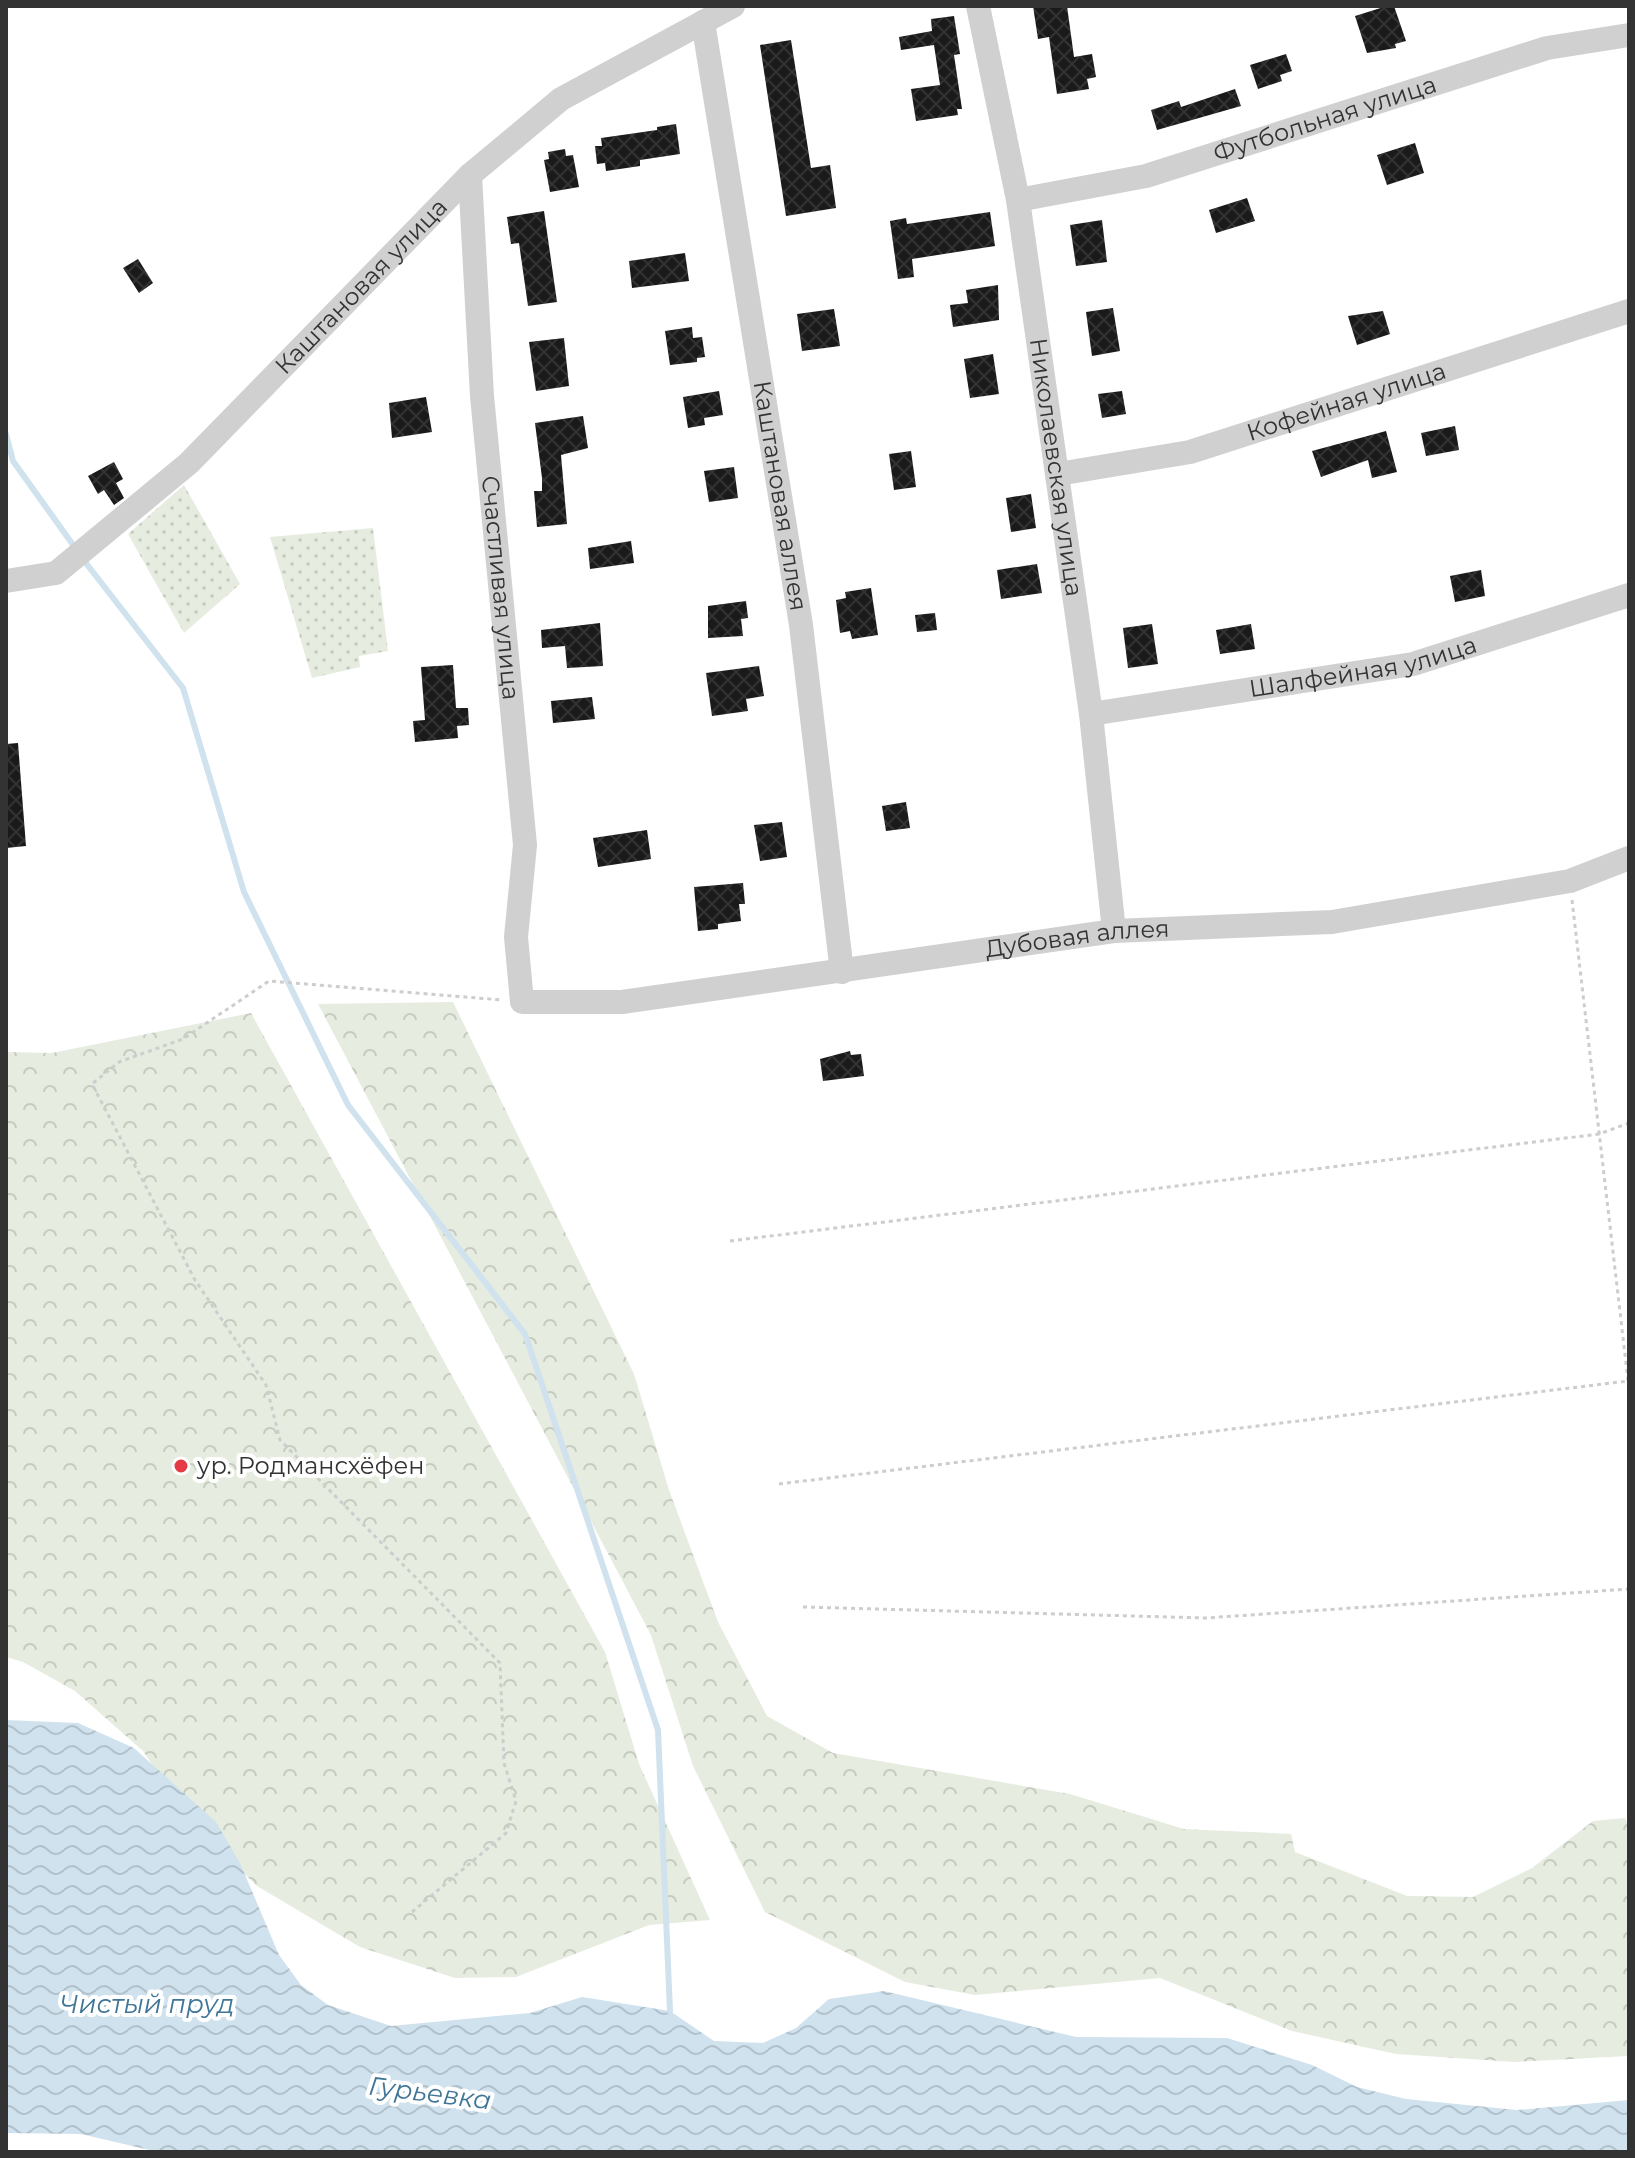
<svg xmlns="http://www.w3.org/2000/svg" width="1635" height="2158" font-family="Montserrat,sans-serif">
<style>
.forest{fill:url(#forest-crowns)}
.garden{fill:url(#garden-dots)}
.water{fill:url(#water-waves)}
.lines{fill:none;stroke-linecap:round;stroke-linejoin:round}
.stream{stroke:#cfe2ee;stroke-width:6}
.building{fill:url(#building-cross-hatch)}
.path{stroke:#cdcdcd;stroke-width:3;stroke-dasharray:4 4;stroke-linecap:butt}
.minor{stroke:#d0d0d0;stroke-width:24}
.poi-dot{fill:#e63946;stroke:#fff;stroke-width:3}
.labels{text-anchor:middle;stroke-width:8;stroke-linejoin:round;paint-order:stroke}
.street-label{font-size:24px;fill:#333;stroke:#fff}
.poi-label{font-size:24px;fill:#333;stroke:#fff;text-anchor:start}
.water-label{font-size:26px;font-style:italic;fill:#3f7597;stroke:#fff}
</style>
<defs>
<pattern id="forest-crowns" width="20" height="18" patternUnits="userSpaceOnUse" patternTransform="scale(2)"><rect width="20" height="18" fill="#e6ecdf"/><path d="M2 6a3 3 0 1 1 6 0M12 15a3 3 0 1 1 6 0" fill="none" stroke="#c6cbc0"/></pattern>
<pattern id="garden-dots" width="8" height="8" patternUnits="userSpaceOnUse" patternTransform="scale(2)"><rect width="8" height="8" fill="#e6ecdf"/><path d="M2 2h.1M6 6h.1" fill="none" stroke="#c6cbc0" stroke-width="1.8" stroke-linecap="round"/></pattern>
<pattern id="water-waves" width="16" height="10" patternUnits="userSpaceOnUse" patternTransform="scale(2)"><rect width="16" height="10" fill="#cfe2ee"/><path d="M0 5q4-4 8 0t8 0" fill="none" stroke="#b2c2cd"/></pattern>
<pattern id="building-cross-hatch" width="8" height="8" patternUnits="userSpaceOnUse" patternTransform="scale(2)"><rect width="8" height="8" fill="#1a1a1a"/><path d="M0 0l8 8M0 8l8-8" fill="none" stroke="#333"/></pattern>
</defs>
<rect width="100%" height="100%" fill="#fff"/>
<path class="forest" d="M453,1002L634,1374L669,1490L718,1622L767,1716L833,1753L1070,1794L1184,1829L1291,1834L1295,1852L1407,1896L1473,1897L1532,1868L1593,1821L1625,1818L1629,1828V2056L1514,2062L1396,2054L1292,2031L1160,1978L975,1995L905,1982L765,1912L693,1766L651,1635L318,1004Z
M251,1013L605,1652L639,1764L710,1920L649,1925L516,1977L455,1978L360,1947L257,1886L191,1822L143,1751L75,1691L23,1662L6,1657V1052L52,1053Z"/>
<path class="garden" d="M184,485L240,584L184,633L128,534Z
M373,528L388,651L359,656L360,667L312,678L270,537Z"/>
<path class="water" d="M6,1720L78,1723L134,1748L216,1822L240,1863L279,1955L301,1985L328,2005L391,2026L530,2013L582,1997L670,2011L714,2041L763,2043L796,2028L829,1999L884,1991L1076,2037L1227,2038L1312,2065L1357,2087L1406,2099L1517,2110L1629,2100V2152H158L81,2134L6,2133Z"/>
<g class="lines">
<path class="stream" d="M6,434L13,461L76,549
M82,558L183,688L244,892L348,1105L525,1334L658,1730L670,2011"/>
</g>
<path class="building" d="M1033,6H1067L1074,57L1092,54L1096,77L1087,79L1089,89L1057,94L1049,37L1038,39Z
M1387,6H1394L1406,41L1395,44L1396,48L1367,53L1355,16Z
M954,16L960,54L954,55L962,109H957L958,115L916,121L911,89L940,85L934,45L901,50L899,37L932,31L931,19Z
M791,40L811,168L830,165L836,208L786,216L760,45Z
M1286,54L1292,71L1280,75L1282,81L1258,89L1250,65Z
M1235,89L1241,106L1157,130L1151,110L1179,101L1181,107Z
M676,124L680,154L640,160V166L606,171L605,163L597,164L595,146H602L601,138L657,130V127Z
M1415,143L1424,173L1387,185L1377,155Z
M565,149L566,156L573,155L579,187L550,192L544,160L549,159L548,152Z
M1247,198L1255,221L1216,233L1209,210Z
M544,211L557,302L528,306L519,243L511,244L507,217Z
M990,212L995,246L912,259L914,277L898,279L890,221L906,218L907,224Z
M1102,220L1107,262L1076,266L1070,225Z
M685,253L689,281L632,288L629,261Z
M138,259L153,283L139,293L123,268Z
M998,285L999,320L953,327L950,305L968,303L966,290Z
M1113,308L1120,351L1092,356L1086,312Z
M834,309L840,346L802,351L797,314Z
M1383,311L1390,334L1357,345L1348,316Z
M692,327L693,338L702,337L705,357L697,358V362L670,365L665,331Z
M564,338L569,386L536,391L529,342Z
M993,354L999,394L970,398L964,359Z
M719,391L723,415L704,418L705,425L688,428L683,397Z
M1122,391L1126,414L1102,418L1098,394Z
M426,397L432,432L392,438L389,403Z
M583,416L588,448L561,455L567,524L537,527L534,491H542V478L535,423Z
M1455,426L1459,450L1426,456L1421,433Z
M1386,431L1397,472L1372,478L1368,460L1321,477L1312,451Z
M911,451L916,487L894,490L889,454Z
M114,462L123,479L116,483L124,498L114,505L104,490L98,494L88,476Z
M734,467L738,498L709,502L704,471Z
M1031,494L1036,528L1011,532L1006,498Z
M631,541L634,563L590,569L588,548Z
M1037,564L1042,593L1001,599L997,570Z
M1481,570L1485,596L1455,602L1450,576Z
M871,588L878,635L852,639L850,631L840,633L836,600L846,598L845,592Z
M746,601L748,618L741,619L743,636L708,638V606Z
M935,613L937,630L917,632L915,615Z
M600,623L603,666L567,668L565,646L542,648L541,630Z
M1152,624L1158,664L1128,668L1123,628Z
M1251,624L1255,649L1220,654L1216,630Z
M453,665L456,708H468L469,725L457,726L458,738L415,742L413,721L425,720L421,667Z
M759,666L764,696L746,699L748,711L712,716L706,673Z
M592,697L595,719L553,723L551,701Z
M18,743L26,846L6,848V744Z
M906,802L910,828L886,831L882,806Z
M782,822L787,857L760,861L754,825Z
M647,830L651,859L598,867L593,838Z
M743,883L745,904H739L741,921L718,924V929L698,931L694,887Z
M850,1051L851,1055L861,1054L864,1076L823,1081L820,1059Z"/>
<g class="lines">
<path class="path" d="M1572,900L1629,1389
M730,1241L1599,1134L1629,1123
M779,1484L1628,1381
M803,1607L1206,1618L1629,1589
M412,1912L506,1833L516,1801L504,1763L500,1663L280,1440L266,1385L195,1280L92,1084L119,1062L183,1039L269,981L502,1000"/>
<g class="minor">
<path id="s1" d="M978,6L1018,200L1091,714L1114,931"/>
<path id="s2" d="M703,22L801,625L842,972"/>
<path id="s3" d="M470,175L482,396L525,845L516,937L522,1002H622L1114,931L1332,922L1570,881L1629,858"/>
<path id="s4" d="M1018,200L1146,176L1547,48L1629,35"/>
<path id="s5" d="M1058,474L1190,452L1629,311"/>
<path id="s6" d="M6,581L56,573L189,463L470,175L561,99L733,6"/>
<path id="s7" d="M1091,714L1413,664L1629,595"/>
</g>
</g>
<circle class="poi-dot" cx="181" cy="1466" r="8"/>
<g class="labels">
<g class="street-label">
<text dy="8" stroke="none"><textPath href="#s4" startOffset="318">Футбольная улица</textPath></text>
<text dy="8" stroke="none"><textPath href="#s6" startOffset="470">Каштановая улица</textPath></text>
<text dy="8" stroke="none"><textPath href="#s5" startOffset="298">Кофейная улица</textPath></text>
<text dy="8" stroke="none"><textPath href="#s1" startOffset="468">Николаевская улица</textPath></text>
<text dy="8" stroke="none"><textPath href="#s2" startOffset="480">Каштановая аллея</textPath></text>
<text dy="8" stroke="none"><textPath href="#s3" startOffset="414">Счастливая улица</textPath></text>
<text dy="8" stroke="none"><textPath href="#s7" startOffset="276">Шалфейная улица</textPath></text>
<text dy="8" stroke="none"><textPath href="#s3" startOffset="1390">Дубовая аллея</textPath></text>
</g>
<g class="poi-label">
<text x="197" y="1474">ур. Родмансхёфен</text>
</g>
<g class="water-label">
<text x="147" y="2013">Чистый пруд</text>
<text transform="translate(430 2093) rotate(7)" y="9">Гурьевка</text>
</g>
</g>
<rect width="1635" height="2158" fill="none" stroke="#333333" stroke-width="16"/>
</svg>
